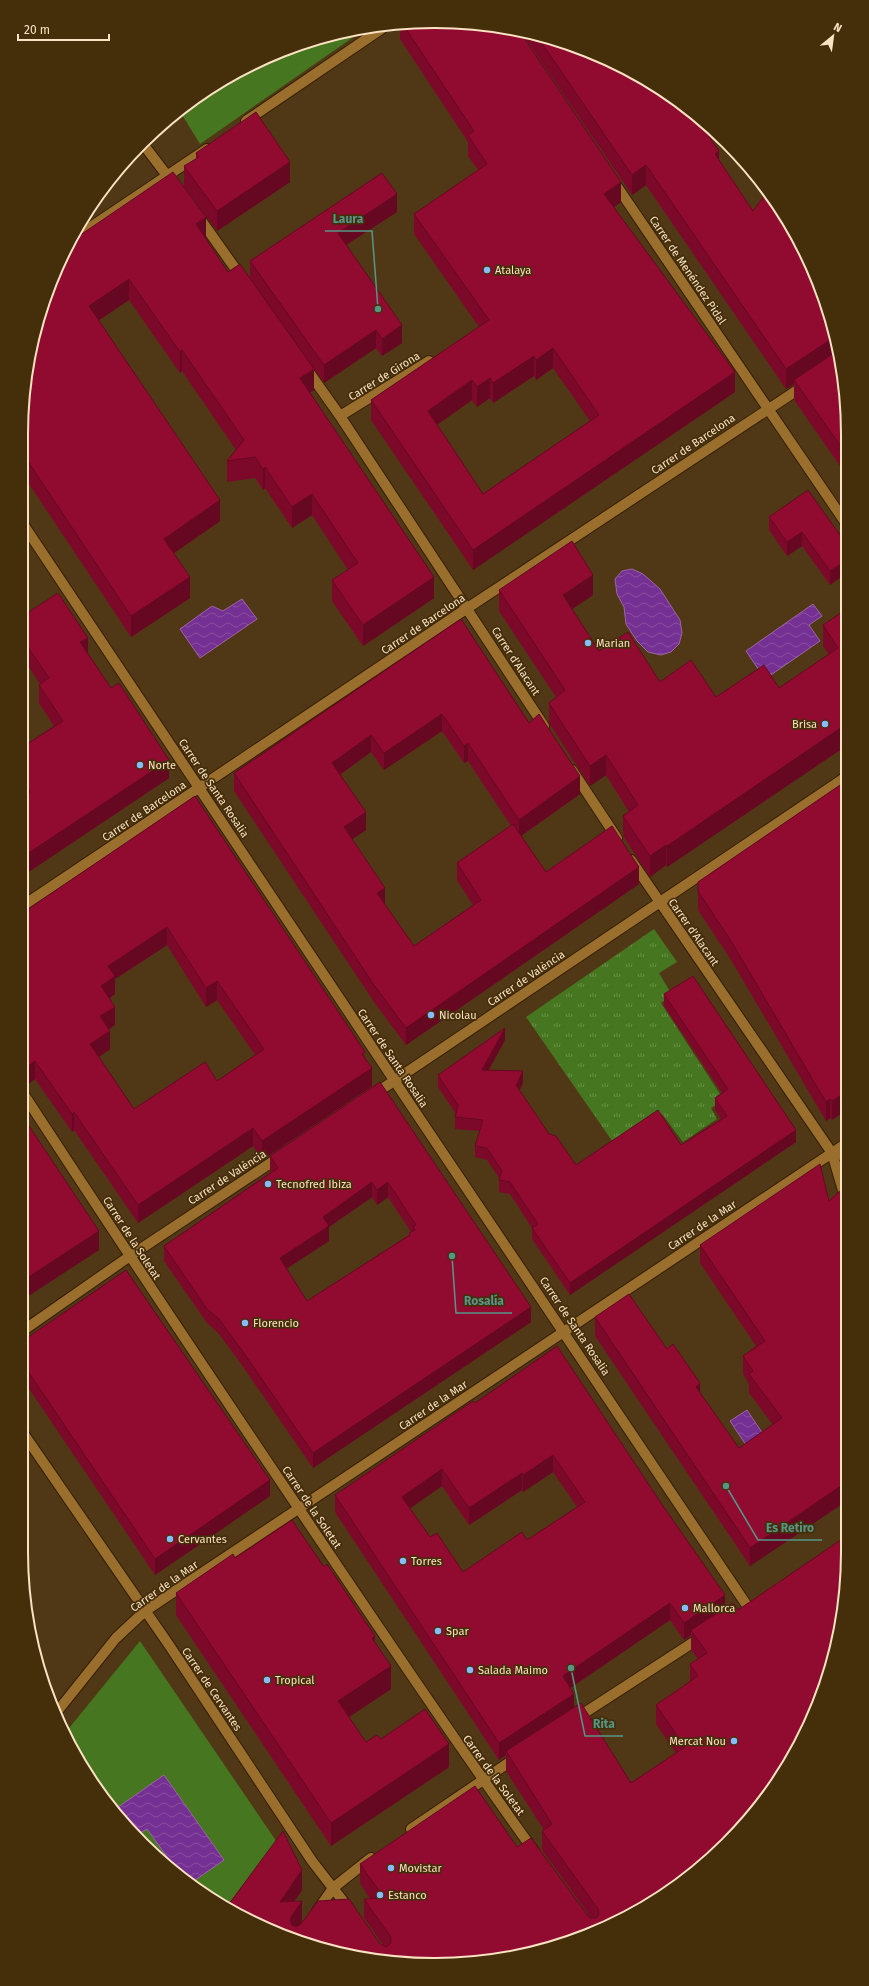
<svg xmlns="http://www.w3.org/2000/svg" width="869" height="1986" font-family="'Fira Sans',sans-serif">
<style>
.grass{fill:url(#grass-tufts)}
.park{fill:#46761f}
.water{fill:url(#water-waves);stroke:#9d65a1}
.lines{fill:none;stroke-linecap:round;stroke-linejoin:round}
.minor-casing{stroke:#351f00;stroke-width:12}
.minor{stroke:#9a6e2c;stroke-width:10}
.wall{fill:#7d092a;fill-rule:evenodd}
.shaded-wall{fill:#660822}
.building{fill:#910b31;stroke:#660822;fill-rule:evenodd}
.poi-dot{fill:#87bbfb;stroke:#452e0a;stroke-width:1.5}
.labels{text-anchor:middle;stroke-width:3.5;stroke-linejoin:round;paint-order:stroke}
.poi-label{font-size:11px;fill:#fae2c2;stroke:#452e0a;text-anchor:start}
.street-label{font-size:11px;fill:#fae2c2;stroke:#452e0a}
.rim{fill:none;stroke:#fae2c2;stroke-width:2}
.leader{fill:none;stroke:#569687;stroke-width:1.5}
.callout-dot{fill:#569687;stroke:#452e0a;stroke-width:1.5}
.callout-label{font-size:12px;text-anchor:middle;font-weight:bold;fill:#569687;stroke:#452e0a;stroke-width:3.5;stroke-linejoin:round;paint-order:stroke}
</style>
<defs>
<pattern id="grass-tufts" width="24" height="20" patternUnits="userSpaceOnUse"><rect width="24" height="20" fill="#46761f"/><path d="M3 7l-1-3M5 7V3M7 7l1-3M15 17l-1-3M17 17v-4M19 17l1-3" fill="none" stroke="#6b9048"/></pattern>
<pattern id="water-waves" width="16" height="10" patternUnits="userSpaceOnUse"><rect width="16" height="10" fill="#753093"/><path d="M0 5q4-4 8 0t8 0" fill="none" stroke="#8a4ea0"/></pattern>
</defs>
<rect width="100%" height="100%" fill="#503816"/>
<path class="grass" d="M654,929L677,962L659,973L672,995L661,1003L724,1100L711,1108L717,1119L683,1142L662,1114L615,1145L526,1017Z"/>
<path class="park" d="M365,29L200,144L179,110L252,64L328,35Z
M140,1641L283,1851L237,1914L228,1910C206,1894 181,1880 161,1862C122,1826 87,1781 65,1733Z"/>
<path class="water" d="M632,569L643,574L660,589L680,620L682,633L679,644L671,652L661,655L648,652L637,641L626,624L624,607L617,594L615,579L622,571Z
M242,599L257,619L200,658L180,629L212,606L223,611Z
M813,604L822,616L809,625L820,641L765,679L746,651Z
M747,1410L767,1440L750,1451L730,1421Z
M164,1775L224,1860L191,1883L180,1875L147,1829L140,1833L143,1843L123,1824L114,1810Z"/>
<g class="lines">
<defs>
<path id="minor" d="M246,121L387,25
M143,144L175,186
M614,182L845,522
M198,216L242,278
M70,241L207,149
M306,368L340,416L544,726
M340,416L429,361
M21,521L414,1110L748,1607
M572,770L617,838
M631,860L832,1153L847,1204
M21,907L466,609L805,385
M21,1090C120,1242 221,1393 322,1543C392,1647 461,1750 534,1851
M373,1095L846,777
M832,1153L847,1156
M21,1332L130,1256L281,1156
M21,1430L169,1645L312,1861L350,1910
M56,1713L116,1638L145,1611L847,1143
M575,1719L703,1636
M411,1829L517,1757
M317,1911L333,1888L371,1858"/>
</defs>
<use href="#minor" class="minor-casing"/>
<use href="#minor" class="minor"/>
</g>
<path class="wall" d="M408,22L621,202L614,207L735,392L473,570L371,420V400L479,327L414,234V214L478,170L468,156V142L400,39V23ZM553,368L590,421L483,494L437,425L472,400L477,407L490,398L493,403L534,376L536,380Z
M521,32L568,43L719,160L844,380L845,473L794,400V384L786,389L646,185L632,195Z
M196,153L290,182L217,231L184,186V166L196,159Z
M397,212L346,245L402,343L382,356L376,348L324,383L250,278V261Z
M206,238L205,239L228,272L314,390L310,392L434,598L363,646L332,601V580L348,570L312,515L292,528L265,488L263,490L255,478L227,482V461L236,450L182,371L180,373L129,300L99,320L220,521L174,553L190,598L131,637L21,472V434L43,301Z
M769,517L845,542V574L830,585L802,546L787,556L769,530Z
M499,590L593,595L572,609L599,651L660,682L716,697L779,688L829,655L823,646V625L845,610L846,746L667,867L666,865L650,877L623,836V816L629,812L606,775L590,786L549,723V703L556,697L499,611Z
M21,617L88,653L169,778L21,877V798L22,797L21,796V748L54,726L39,703V685L40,684L21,655Z
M461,619L529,723L580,794L521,836L546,872L639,884L406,1045L374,1002L234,791V773ZM442,731L464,763L468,761L511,826L457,863V880L473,905L414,946L385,904L352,839L366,830L340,775L371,752L384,770Z
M846,781L832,1120L830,1118L826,1121L731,960L698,910V882Z
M195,796L365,1057L372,1086L262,1160L253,1146L138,1223L74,1130L72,1132L35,1079L26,1086L21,1084V914ZM167,945L206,1007L217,1000L255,1055L217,1081L134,1109L99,1057L110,1049L109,1029L115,1025L109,999L115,994V979Z
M664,994L796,1142L570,1295L532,1239V1228L510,1194L499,1192V1178L487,1160L475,1157V1146L480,1131L455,1129V1117L456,1114L438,1087V1075L505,1040L488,1071L523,1083L519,1090L549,1134L576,1165L681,1145L721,1119L715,1110V1098L722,1093L664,1006Z
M380,1082L531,1322L313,1468L241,1364L219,1334L207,1323L164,1261V1246L271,1172L270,1171V1156ZM372,1197L377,1205L388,1197L411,1232L409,1233V1235L307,1301L286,1269L329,1241V1227Z
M847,1191L848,1500L750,1566L595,1336V1317L667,1349L700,1393L739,1448L773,1425L749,1393V1384L743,1374V1356L756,1346L700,1263V1245L829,1201Z
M21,1342L270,1496L155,1575L21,1377Z
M557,1346L725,1608L738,1610L641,1910L434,1965L228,1910L302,1890L294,1902L302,1921L298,1926L380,1944L383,1945L364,1918V1899H370L360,1883V1864L517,1847L588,1916L591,1918L542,1850V1831L544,1830L506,1771V1755L499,1760L335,1512V1495L475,1403ZM553,1472L577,1507L527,1540L463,1572L430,1537L410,1508L442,1486L469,1525L522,1490L523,1492ZM670,1620L684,1640L691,1635V1650L698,1659L690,1664V1682L656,1705V1724L676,1753L631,1783L574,1707L570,1688Z
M235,1558L375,1644L391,1689L349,1717L366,1742L381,1739L449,1767L331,1846L176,1615V1593Z"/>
<path class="shaded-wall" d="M719,151V171L715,154Z
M128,158V167L112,178L124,162Z
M290,162V182L217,231V211Z
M646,165V185L632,195V175Z
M621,182V202L604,214V194Z
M397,194V212L338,250V233Z
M206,217V238L196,245V224Z
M129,279V300L89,327V306Z
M402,325V343L382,356V339Z
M376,330V348L324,383V365Z
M833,338L838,356L794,380V384L786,389V369Z
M553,348V368L536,380V360Z
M182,350V371L180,373V352Z
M534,356V376L493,403V383Z
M314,369V390L300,399V378Z
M735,372V392L473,570V550Z
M490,378V398L477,407V387Z
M472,380V400L428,431V411Z
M265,467V488L263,490V469Z
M312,494V515L292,528V507Z
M220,500V521L164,560V539Z
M802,532V546L787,556V542Z
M845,561V574L830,585V571Z
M593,575V595L563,615V595Z
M190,577V598L131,637V616Z
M434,577V598L363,646V625Z
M88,638V656L80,642Z
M442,714V731L384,770V753Z
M845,725L846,746L667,867V846Z
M371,735V752L332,780V763Z
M468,743V761L464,763V746Z
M606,755V775L590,786V766Z
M169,760V778L21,877V858Z
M580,776V794L519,837V820Z
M366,812V830L344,845V827Z
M666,845V865L650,877V856Z
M639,867V884L406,1045V1028Z
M385,888V905L377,893Z
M167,927V945L115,979V994L101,1004V986L108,966Z
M846,937V956L840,941Z
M217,981V1000L206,1007V988Z
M115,1007V1025L100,1035V1016Z
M505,1028V1040L482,1082V1070Z
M110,1031V1049L90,1063V1044Z
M35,1061V1079L26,1086V1068Z
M372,1068V1086L262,1160V1141Z
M523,1071V1083L516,1097V1085Z
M847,1091V1110L832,1120V1101Z
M830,1099V1118L826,1121V1102Z
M74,1112V1130L72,1132V1114Z
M253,1128V1146L138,1223V1205Z
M796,1130V1142L570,1295V1283Z
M372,1182V1197L329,1227V1241L280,1273V1258L323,1217Z
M388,1182V1197L377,1205V1190Z
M99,1231V1250L21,1301V1282Z
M531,1307V1322L313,1468V1453Z
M700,1383V1402L696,1387Z
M553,1455V1472L523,1492V1475Z
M442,1469V1486L402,1514V1497Z
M522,1473V1490L469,1525V1508Z
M270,1480V1496L155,1575V1559Z
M848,1481V1500L750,1566V1548Z
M725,1595V1612L691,1630V1635L684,1640V1623Z
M670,1603V1620L563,1693V1676Z
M375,1636V1658L372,1638Z
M391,1666V1689L338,1724V1701Z
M574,1694V1711L506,1751V1755L499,1760V1743Z
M449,1744V1767L331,1846V1823Z
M302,1870V1890L280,1922V1902Z
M302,1901V1921L291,1937L290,1920L291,1917Z"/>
<path class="building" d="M408,22L489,25L520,32L621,182L604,194L735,372L473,550L371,400L489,320L414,214L487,164L468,135L474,131L402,23ZM553,348L599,415L483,494L428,411L472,380L477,387L490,378L493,383L534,356L536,360Z
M537,36L568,43L618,64L686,106L692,112L719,151L715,154L753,211L768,191L816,276L833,338L786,369L646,165L632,175Z
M256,112L290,162L217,211L184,166L199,157L196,153Z
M173,172L206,217L196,224L228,272L240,264L314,369L300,378L434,577L363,625L332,580L358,563L312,494L292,507L265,467L263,469L255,457L227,461L244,440L182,350L180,352L129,279L89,306L220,500L164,539L190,577L131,616L21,451V434L29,354L43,301L70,242Z
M382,173L397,194L338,233L402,325L382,339L376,330L324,365L250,261Z
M837,351L844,380L845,452L794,380Z
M808,490L845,542V561L830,571L802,532L787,542L769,517Z
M572,541L593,575L563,595L599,651L628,632L660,682L691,660L716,697L764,665L779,688L838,648L823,625L845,610V725L667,846L666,845L650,856L623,816L638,805L606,755L590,766L549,703L565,690L499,590Z
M58,593L88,638L80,642L111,688L119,683L169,760L21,858V798L30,792L21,777V748L63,721L39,685L49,678L21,637V617Z
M461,619L529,723L539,714L580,776L519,820L468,743L464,746L442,714L384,753L371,735L332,763L366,812L344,827L385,888L377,893L414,946L481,900L457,863L513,824L546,872L612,826L639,867L406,1028L374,985L234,773Z
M846,781V937L840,941L846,951L847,1091L832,1101L830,1099L826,1102L731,941L698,891V882Z
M195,796L365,1052L362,1054L372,1068L262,1141L253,1128L138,1205L74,1112L72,1114L35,1061L26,1068L21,1065V914ZM167,927L206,988L217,981L264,1049L217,1081L205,1062L134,1109L90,1044L110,1031L100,1016L115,1007L101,986L115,976L108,966Z
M693,976L796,1130L570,1283L532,1228L538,1224L510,1182L499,1180L502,1171L487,1148L475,1146L483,1120L455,1117L458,1105L438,1075L505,1028L482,1070L523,1071L516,1085L549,1134L556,1136L576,1165L658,1110L681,1145L727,1116L715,1098L728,1089L664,994Z
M380,1082L531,1307L313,1453L241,1349L219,1319L207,1309L164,1246L278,1168L270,1156ZM372,1182L377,1190L388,1182L416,1225L413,1227L415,1230L409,1233L410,1235L307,1301L280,1258L329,1226L323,1217Z
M21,1114L99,1231L21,1282Z
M820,1164L829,1201L842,1189L846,1192L847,1191L848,1481L750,1548L595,1317L629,1294L667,1349L673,1344L700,1383L696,1387L739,1448L782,1418L749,1374L753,1371L743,1356L765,1341L700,1245Z
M126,1270L270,1480L155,1559L21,1361V1342Z
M557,1346L661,1503L725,1595L684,1623L670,1603L563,1676L574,1694L499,1743L335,1495L473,1401L475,1403ZM553,1455L585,1502L527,1540L522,1532L463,1572L437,1533L430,1537L402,1497L442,1469L469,1508L522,1473L523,1475Z
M292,1520L324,1567L327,1564L375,1636L372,1638L391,1666L338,1701L366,1742L377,1735L381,1739L425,1709L449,1744L331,1823L176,1593L233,1554L235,1558Z
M848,1535V1552L840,1632L826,1685L793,1758L746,1824L707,1863L641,1910L568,1943L515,1957L434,1965L354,1957L301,1943L226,1908L283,1831L302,1870L280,1902L302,1901L291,1917L290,1920L292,1925L296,1927L301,1924L318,1901L349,1899L380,1944L386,1947L391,1943V1937L364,1899L384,1898L360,1864L475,1786L517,1847L531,1838L588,1916L591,1918H596L599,1915L598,1909L542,1831L552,1824L506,1751L581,1703L631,1783L685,1747L656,1705L698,1676L690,1664L707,1653L691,1630L733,1603L738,1610Z"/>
<g class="poi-dot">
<circle cx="487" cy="270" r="4"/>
<circle cx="588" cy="643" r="4"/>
<circle cx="825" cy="724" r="4"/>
<circle cx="140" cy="765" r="4"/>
<circle cx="431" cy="1015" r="4"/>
<circle cx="268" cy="1184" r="4"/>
<circle cx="245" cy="1323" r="4"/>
<circle cx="170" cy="1539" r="4"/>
<circle cx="403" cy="1561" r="4"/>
<circle cx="685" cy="1608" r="4"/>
<circle cx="438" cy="1631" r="4"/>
<circle cx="470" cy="1670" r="4"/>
<circle cx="267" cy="1680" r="4"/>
<circle cx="734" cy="1741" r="4"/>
<circle cx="391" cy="1868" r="4"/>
<circle cx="380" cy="1895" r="4"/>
</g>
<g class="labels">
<g class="poi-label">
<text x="495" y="274">Atalaya</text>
<text x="596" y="647">Marian</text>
<text x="817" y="728" text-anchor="end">Brisa</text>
<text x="148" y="769">Norte</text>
<text x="439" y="1019">Nicolau</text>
<text x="276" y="1188">Tecnofred Ibiza</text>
<text x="253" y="1327">Florencio</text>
<text x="178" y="1543">Cervantes</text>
<text x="411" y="1565">Torres</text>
<text x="693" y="1612">Mallorca</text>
<text x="446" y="1635">Spar</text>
<text x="478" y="1674">Salada Maimo</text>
<text x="275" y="1684">Tropical</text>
<text x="726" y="1745" text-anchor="end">Mercat Nou</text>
<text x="399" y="1872">Movistar</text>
<text x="388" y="1899">Estanco</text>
</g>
<g class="street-label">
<text transform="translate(688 270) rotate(56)" y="4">Carrer de Menéndez Pidal</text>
<text transform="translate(384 376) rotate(-32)" y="4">Carrer de Girona</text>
<text transform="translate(693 444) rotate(-34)" y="4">Carrer de Barcelona</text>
<text transform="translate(423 624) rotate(-34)" y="4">Carrer de Barcelona</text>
<text transform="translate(516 661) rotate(57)" y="4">Carrer d'Alacant</text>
<text transform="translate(214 788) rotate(56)" y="4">Carrer de Santa Rosalia</text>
<text transform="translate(144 811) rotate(-34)" y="4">Carrer de Barcelona</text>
<text transform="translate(694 932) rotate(55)" y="4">Carrer d'Alacant</text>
<text transform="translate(526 978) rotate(-34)" y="4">Carrer de València</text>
<text transform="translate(393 1058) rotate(56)" y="4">Carrer de Santa Rosalia</text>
<text transform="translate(227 1177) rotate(-33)" y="4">Carrer de València</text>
<text transform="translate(702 1225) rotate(-34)" y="4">Carrer de la Mar</text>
<text transform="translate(132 1238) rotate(57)" y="4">Carrer de la Soletat</text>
<text transform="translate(575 1326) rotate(56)" y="4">Carrer de Santa Rosalia</text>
<text transform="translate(433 1405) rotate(-34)" y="4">Carrer de la Mar</text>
<text transform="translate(312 1507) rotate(56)" y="4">Carrer de la Soletat</text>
<text transform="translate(164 1586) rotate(-35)" y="4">Carrer de la Mar</text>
<text transform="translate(212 1689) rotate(56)" y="4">Carrer de Cervantes</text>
<text transform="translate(494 1775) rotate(54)" y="4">Carrer de la Soletat</text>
</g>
</g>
<path d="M0 0H869V1986H0ZM434 28H435A406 406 0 0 1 841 434V1552A406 406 0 0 1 435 1958H434A406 406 0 0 1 28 1552V434A406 406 0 0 1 434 28Z" fill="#452e0a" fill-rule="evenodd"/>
<path class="rim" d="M434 28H435A406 406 0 0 1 841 434V1552A406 406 0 0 1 435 1958H434A406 406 0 0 1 28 1552V434A406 406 0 0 1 434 28Z"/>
<path class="leader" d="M378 309L372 231H325M452 1256L456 1313H512M726 1486L758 1540H822M571 1668L585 1736H623"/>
<g class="callout-dot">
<circle cx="378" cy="309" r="4"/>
<circle cx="452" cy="1256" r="4"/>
<circle cx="726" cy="1486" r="4"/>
<circle cx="571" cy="1668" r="4"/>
</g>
<g class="callout-label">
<text x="348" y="223">Laura</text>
<text x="484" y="1305">Rosalía</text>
<text x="790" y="1532">Es Retiro</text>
<text x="604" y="1728">Rita</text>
</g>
<g transform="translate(833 36) rotate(29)" stroke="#452e0a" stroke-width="3" paint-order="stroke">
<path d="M0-3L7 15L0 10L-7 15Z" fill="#fae2c2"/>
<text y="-6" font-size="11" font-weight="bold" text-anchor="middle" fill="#fae2c2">N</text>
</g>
<path d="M18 34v6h91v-6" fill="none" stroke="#fae2c2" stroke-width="2"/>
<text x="24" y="34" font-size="12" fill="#fae2c2" stroke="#452e0a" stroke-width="3" paint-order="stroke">20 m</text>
</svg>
